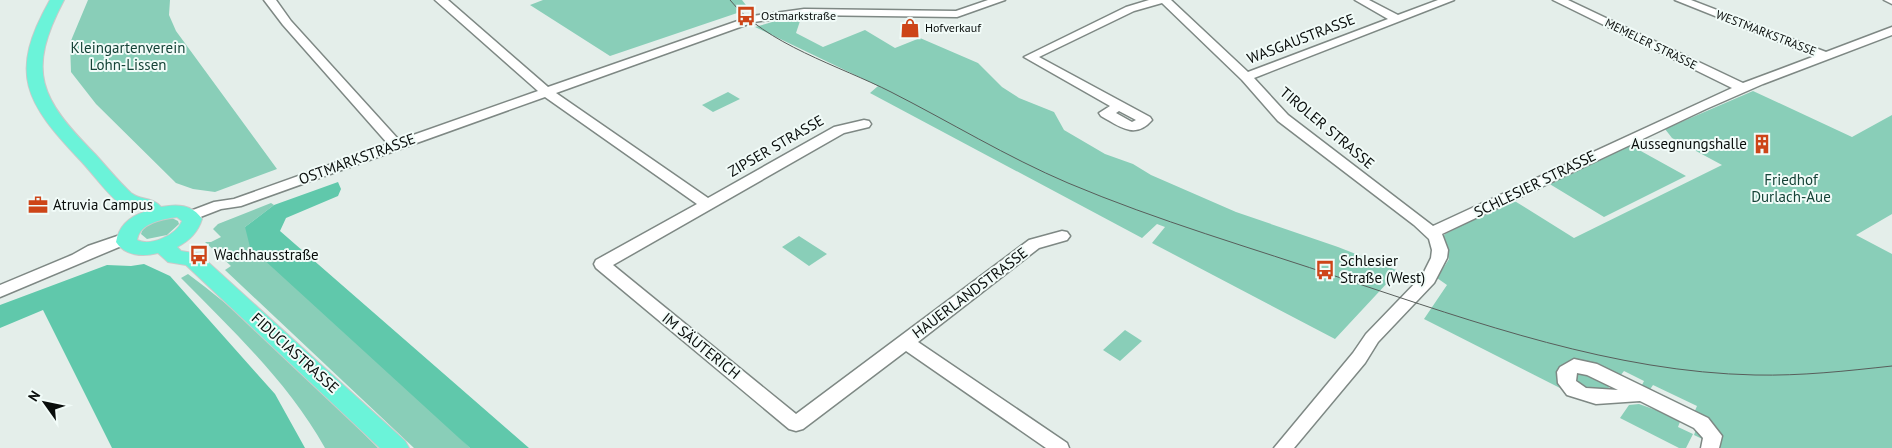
<svg xmlns="http://www.w3.org/2000/svg" width="1892" height="448" font-family="'PT Sans',sans-serif">
<style>
.green{fill:#89ceb8}
.forest{fill:#60c8ab}
.lines{fill:none;stroke-linecap:round;stroke-linejoin:round}
.minor-casing{stroke:#7e8884;stroke-width:3}
.major-casing{stroke:#c9cac9;stroke-width:2}
.minor{fill:#fff;fill-rule:evenodd}
.major{fill:#6bf3d9;fill-rule:evenodd}
.tram{stroke:#585e5b;stroke-width:1}
.labels{text-anchor:middle;stroke-width:4;stroke-linejoin:round;paint-order:stroke}
.far-poi-label{font-size:12px;fill:#090d0b;stroke:#f1fbf8;text-anchor:start}
.far-street-label{font-size:12px;fill:#090d0b;stroke:#f1fbf8}
.street-label{font-size:15px;fill:#090d0b;stroke:#f1fbf8}
.park-label{font-size:15px;fill:#154337;stroke:#f1fbf8}
.poi-label{font-size:15px;fill:#090d0b;stroke:#f1fbf8;text-anchor:start}
</style>
<rect width="100%" height="100%" fill="#e4eeea"/>
<path class="green" d="M88,0H170L169,15L176,31L277,169L215,192L193,189L176,183L96,104L71,72L70,43Z
M543,0H742L749,9L610,56L530,5Z
M801,18L796,33L823,47L865,30L895,48L920,38L978,63L1002,87L1019,98L1054,112L1064,130L1105,154L1133,164L1151,175L1236,212L1338,247L1404,273L1389,281L1335,339L1152,243L1165,227L1157,224L1142,238L870,93L878,86L755,27L779,20Z
M1753,91L1852,137L1892,115V214L1856,235L1892,254V448H1721L1694,435L1701,416L1694,413L1697,406L1653,385L1649,391L1641,387L1644,381L1624,371L1620,376C1601,370 1579,355 1561,367L1562,389L1424,319L1447,285L1437,278L1449,259L1442,239L1445,234L1513,200L1574,238L1722,165L1672,138L1665,129Z
M728,92L740,99L713,112L702,105Z
M1630,145L1686,176L1604,217L1548,183Z
M271,203L274,205L245,227L470,448H414L225,270L231,266L205,242H211L221,237L213,229L218,224Z
M172,218L178,221L179,224L167,235L147,239L141,234C145,221 160,220 172,218Z
M799,236L827,254L809,266L782,247Z
M188,274C257,325 318,387 378,448H325C288,382 233,331 181,278Z
M1125,330L1142,341L1120,361L1103,350Z
M1580,373L1607,382L1610,391C1597,392 1582,393 1575,380L1576,375Z
M1639,404L1681,419L1678,427L1693,434L1686,448H1679L1620,418L1629,405Z"/>
<path class="forest" d="M338,182L341,189L338,196L286,218L280,231L529,448H470L250,247L245,227L274,205Z
M144,264L170,276L275,394L305,448H112L43,310L0,328V305L107,265L131,266Z"/>
<g class="lines">
<defs>
<path id="minor" d="M264,0H276L291,21L399,140L538,91L435,0H448L548,87L752,16L804,9L956,11L988,0H1005L957,17L804,15L754,22L556,93L708,198L834,127L864,120L869,121L871,124L869,127L844,133L613,265L796,414L1029,240L1062,231L1067,232L1070,236L1067,240L1039,248L918,342L1067,443L1069,448H1046L906,351L803,429L796,431L789,429L596,268L594,264L596,260L697,204L545,97L241,206L221,209L190,221L185,219L183,216L185,213L214,202L234,199L388,144L283,25Z
M1149,0H1171L1248,72L1388,19L1355,0H1369L1398,15L1438,0H1454L1254,78L1288,115L1433,226L1732,88L1553,0H1568L1743,83L1815,56L1675,0H1691L1826,52L1892,27V35L1763,84L1706,109L1442,234L1448,250L1447,258L1434,283L1378,342L1365,363L1294,448H1274L1353,353L1366,334L1422,276L1431,258L1432,250L1429,239L1414,225L1278,121L1242,80L1162,3L1134,11L1039,57L1150,117L1152,120C1135,140 1119,126 1101,116L1099,113L1110,106L1024,57L1126,7ZM1119,111L1136,120L1132,122L1116,113Z
M1884,0H1892V4Z
M126,233L134,238L131,242L0,297V285L72,255L88,246Z
M1574,359L1597,364L1708,418L1722,436L1719,448H1701L1703,438L1694,428L1640,401L1596,404L1567,395L1558,383L1557,372L1560,367ZM1577,373L1587,375L1618,390L1586,388L1576,381Z"/>
<path id="major" d="M50,0H64C26,72 40,98 95,154C107,167 118,181 131,193C141,201 151,196 161,207C177,204 192,204 202,219C198,232 189,241 177,247L181,251L199,254L405,441L409,448H380L186,265L168,262L158,253C143,257 125,256 116,242C119,226 129,217 144,212C137,206 127,209 119,203C105,191 94,175 81,161C25,102 8,74 50,0ZM177,217L182,221C177,235 150,247 137,240C139,223 163,219 177,217Z"/>
</defs>
<use href="#minor" class="minor-casing"/>
<use href="#major" class="major-casing"/>
<use href="#minor" class="minor"/>
<use href="#major" class="major"/>
<path class="tram" d="M730,0C765,44 840,66 891,92C950,122 1007,157 1068,183C1158,221 1252,248 1344,279C1477,323 1614,372 1755,375C1802,376 1846,371 1892,366"/>
</g>
<defs>
<symbol id="bus-bare" viewBox="-9 -9 18 18"><path d="M-5-6H5V4H4V6H2V4H-2V6H-4V4H-5ZM-3.5-4V0h7V-4ZM-3.5 1.2v1.5H-2V1.2ZM2 1.2v1.5H3.5V1.2Z" fill="#cd4518" stroke="#f1fbf8" stroke-width="2.5" paint-order="stroke"/></symbol>
<symbol id="shop-bare" viewBox="-9 -9 18 18"><path d="M-5-2.5h2.3a2.7 3.5 0 0 1 5.4 0H5L5.5 6h-11ZM-1.5-2.5h3a1.5 2.3 0 0 0-3 0Z" fill="#cd4518" stroke="#f1fbf8" stroke-width="2.5" paint-order="stroke"/></symbol>
<symbol id="building-bare" viewBox="-9 -9 18 18"><path d="M-4-6H4V6H1V3H-1V6H-4ZM-2.5-4.3h1.7v1.8h-1.7ZM.8-4.3h1.7v1.8H.8ZM-2.5-1h1.7V.8h-1.7ZM.8-1h1.7V.8H.8Z" fill="#cd4518" stroke="#f1fbf8" stroke-width="2.5" paint-order="stroke"/></symbol>
<symbol id="office-bare" viewBox="-9 -9 18 18"><path d="M-6-3h4V-5.5h4V-3h4V5H-6ZM-1-4.5V-3h2v-1.5ZM-6 0V1H6V0Z" fill="#cd4518" stroke="#f1fbf8" stroke-width="2.5" paint-order="stroke"/></symbol>
</defs>
<g fill-rule="evenodd">
<use href="#bus-bare" x="732" y="2" width="28" height="28"/>
<use href="#shop-bare" x="896" y="14" width="28" height="28"/>
<use href="#building-bare" x="1748" y="130" width="28" height="28"/>
<use href="#office-bare" x="24" y="191" width="28" height="28"/>
<use href="#bus-bare" x="185" y="241" width="28" height="28"/>
<use href="#bus-bare" x="1311" y="256" width="28" height="28"/>
</g>
<g class="labels">
<g class="far-poi-label">
<text x="761" y="20">Ostmarkstraße</text>
<text x="925" y="32">Hofverkauf</text>
</g>
<g class="far-street-label">
<text transform="translate(1766 33) rotate(21)" y="4">WESTMARKSTRASSE</text>
<text transform="translate(1651 44) rotate(26)" y="4">MEMELER STRASSE</text>
</g>
<g class="street-label">
<text transform="translate(1301 39) rotate(-21)" y="5">WASGAUSTRASSE</text>
<text transform="translate(1327 128) rotate(40)" y="5">TIROLER STRASSE</text>
<text transform="translate(776 146) rotate(-30)" y="5">ZIPSER STRASSE</text>
<text transform="translate(357 159) rotate(-20)" y="5">OSTMARKSTRASSE</text>
<text transform="translate(1535 184) rotate(-26)" y="5">SCHLESIER STRASSE</text>
<text transform="translate(970 293) rotate(-37)" y="5">HAUERLANDSTRASSE</text>
<text transform="translate(701 346) rotate(39)" y="5">IM SÄUTERICH</text>
<text transform="translate(295 353) rotate(42)" y="5">FIDUCIASTRASSE</text>
</g>
<g class="park-label">
<text x="128" y="53">Kleingartenverein<tspan x="128" dy="17">Lohn-Lissen</tspan></text>
<text x="1791" y="185">Friedhof<tspan x="1791" dy="17">Durlach-Aue</tspan></text>
</g>
<g class="poi-label">
<text x="1747" y="149" text-anchor="end">Aussegnungshalle</text>
<text x="53" y="210">Atruvia Campus</text>
<text x="214" y="260">Wachhausstraße</text>
<text x="1340" y="266">Schlesier<tspan x="1340" dy="17">Straße (West)</tspan></text>
</g>
</g>
<g transform="translate(45 403) rotate(303)" stroke="#f1fbf8" stroke-width="4" paint-order="stroke">
<path d="M0-4L9 19L0 12L-9 19Z" fill="#090d0b"/>
<text y="-8" font-size="14" font-weight="bold" text-anchor="middle" fill="#090d0b">N</text>
</g>
</svg>
